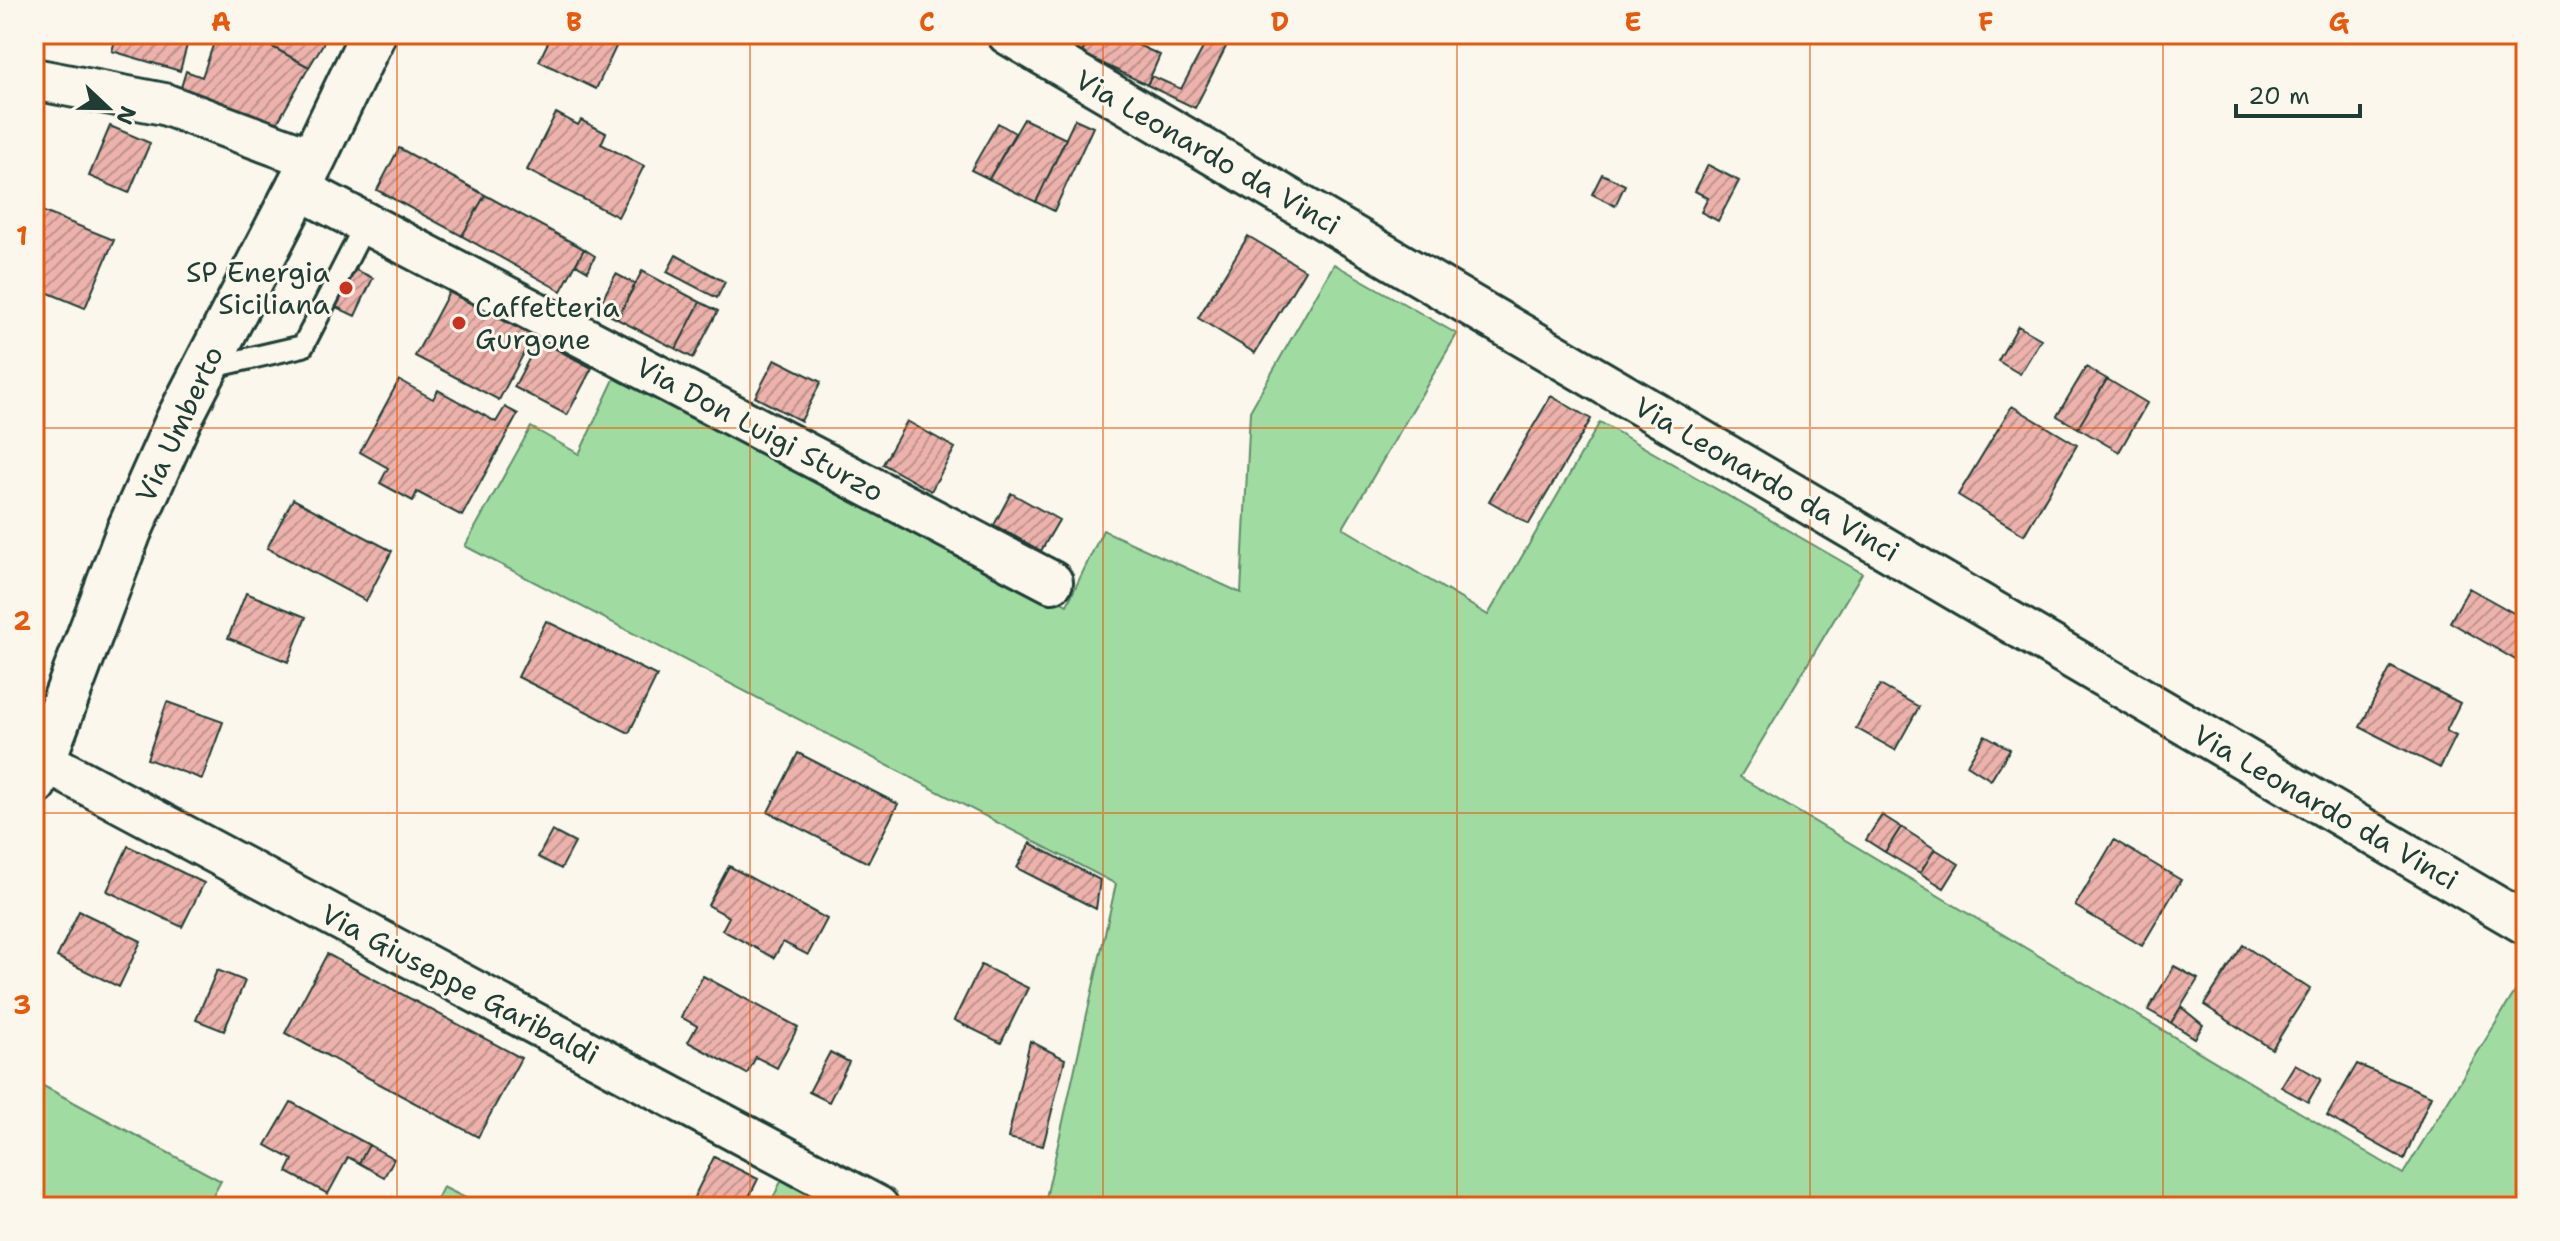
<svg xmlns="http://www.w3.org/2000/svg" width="2560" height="1241" font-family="'Shantell Sans',sans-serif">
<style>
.green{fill:#a0dca2;stroke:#608c6b;stroke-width:2}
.building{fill:url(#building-hatch);stroke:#1f3d34;stroke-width:2}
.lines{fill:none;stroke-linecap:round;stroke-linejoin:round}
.lane-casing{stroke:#1f3d34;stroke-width:26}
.street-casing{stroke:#1f3d34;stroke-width:46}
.secondary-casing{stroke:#1f3d34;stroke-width:50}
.lane{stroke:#fbf7ec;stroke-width:20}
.street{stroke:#fbf7ec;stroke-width:40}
.secondary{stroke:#fbf7ec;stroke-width:44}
.grid{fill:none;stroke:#e8590c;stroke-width:2;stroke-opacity:0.55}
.poi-dot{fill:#c8321e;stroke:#fbf7ec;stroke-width:3}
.labels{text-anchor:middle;stroke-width:6;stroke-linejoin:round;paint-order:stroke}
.street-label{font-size:28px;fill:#1f3d34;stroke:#fbf7ec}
.poi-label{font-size:28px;fill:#1f3d34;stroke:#fbf7ec;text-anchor:end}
.neatline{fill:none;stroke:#e8590c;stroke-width:3}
.grid-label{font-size:26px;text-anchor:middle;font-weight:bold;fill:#e8590c}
</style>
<defs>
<pattern id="building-hatch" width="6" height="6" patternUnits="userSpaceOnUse" patternTransform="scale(2)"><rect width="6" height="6" fill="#edb2ac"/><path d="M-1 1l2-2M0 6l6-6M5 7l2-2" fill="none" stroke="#bf928d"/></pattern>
</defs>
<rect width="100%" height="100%" fill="#fbf7ec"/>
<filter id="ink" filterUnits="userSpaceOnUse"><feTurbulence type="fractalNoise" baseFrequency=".0125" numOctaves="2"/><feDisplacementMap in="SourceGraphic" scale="16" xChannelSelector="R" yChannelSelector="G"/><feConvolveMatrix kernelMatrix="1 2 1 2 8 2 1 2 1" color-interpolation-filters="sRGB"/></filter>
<g filter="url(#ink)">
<path class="green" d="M1334,264L1457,334L1343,528L1488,615L1600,422L1862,573L1740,777L2403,1174L2526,974V1207H1044L1116,884L465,546L531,427L579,454L615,377L1067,605L1103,530L1241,593L1250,411Z
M34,1081L221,1181L207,1207H34Z
M783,1177L841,1207H769Z
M443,1187L484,1207H433Z"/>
<path class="building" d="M117,34H190L180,71L112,51Z
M217,34H249L309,67L276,125L179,94L186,71L202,77Z
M249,34H329L309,67Z
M552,34H622L596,89L539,61Z
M1074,34H1090L1094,37L1081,53L1064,45Z
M1097,34H1131L1127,40L1160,55L1147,85L1081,53Z
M1193,34H1225L1230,39L1195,108L1147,85L1152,76L1181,89L1204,46L1190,37Z
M556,113L578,125L581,120L606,133L601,144L644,166L618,217L527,170Z
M1024,119L1066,139L1036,202L989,179Z
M1075,119L1093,127L1054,211L1036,202Z
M998,123L1015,133L989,179L971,170Z
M110,126L150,143L129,193L89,176Z
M399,148L485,195L462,236L377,190Z
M1708,165L1739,181L1718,221L1701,212L1708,198L1695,191Z
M1602,174L1625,185L1615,206L1592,194Z
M485,195L584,249L561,291L462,236Z
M34,208L114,240L85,308L34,287Z
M1248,236L1305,270L1255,353L1198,318Z
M584,249L595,256L588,271L576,264Z
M676,255L725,282L717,298L667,272Z
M337,261L373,278L355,316L319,299Z
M642,271L700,302L676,349L617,319Z
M616,274L635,284L617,319L597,309Z
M449,292L533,336L499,400L415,356Z
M700,302L718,311L693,358L676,349Z
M2018,326L2041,339L2020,374L1998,361Z
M539,340L592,368L567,415L514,387Z
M775,359L821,382L801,421L755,397Z
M2086,367L2107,379L2078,428L2057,416Z
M2107,379L2147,403L2119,452L2078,428Z
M399,380L433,399L438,390L496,422L505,407L518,414L462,516L417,492L413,501L380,483L388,468L360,452Z
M1551,396L1591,419L1529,524L1489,501Z
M2012,406L2077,445L2024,535L1958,495Z
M907,421L955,448L931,491L883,464Z
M1011,493L1059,520L1041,551L994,525Z
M293,499L392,551L366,601L267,548Z
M2469,588L2526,620V666L2450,622Z
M246,593L306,617L288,662L228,638Z
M546,621L657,676L629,733L518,677Z
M2391,667L2460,703L2446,731L2456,736L2440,768L2360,727Z
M1880,685L1919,707L1895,750L1856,728Z
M167,702L223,722L202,779L147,759Z
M1985,735L2010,749L1991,780L1967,765Z
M798,753L898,804L868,863L768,812Z
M1882,815L1901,827L1885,852L1866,840Z
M1901,827L1935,849L1920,873L1885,852Z
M552,831L575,843L561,869L538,857Z
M2114,840L2181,880L2142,946L2075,906Z
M1030,843L1100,880L1096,909L1017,868Z
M128,846L204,883L182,927L107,891Z
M1935,849L1959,864L1944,888L1920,873Z
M729,866L827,919L808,955L783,942L774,958L722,930L729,917L708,905Z
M79,911L141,941L119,987L57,957Z
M2243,945L2310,989L2272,1049L2204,1005Z
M327,954L521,1058L478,1137L285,1033Z
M981,965L1028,988L1001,1043L954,1020Z
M2174,966L2198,979L2171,1023L2148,1010Z
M217,970L245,981L224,1031L196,1020Z
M703,976L798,1027L777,1068L756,1057L747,1074L688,1042L697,1026L681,1017Z
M2181,1007L2203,1025L2195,1038L2171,1023Z
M1030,1041L1065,1059L1043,1146L1008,1138Z
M830,1052L849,1062L829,1102L809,1092Z
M2295,1064L2321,1079L2308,1102L2281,1087Z
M2357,1064L2431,1096L2404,1159L2327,1116Z
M291,1102L369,1145L359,1163L348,1157L328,1194L287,1172L293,1160L266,1145Z
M369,1145L394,1159L384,1177L359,1163Z
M714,1157L758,1179L744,1207H689Z"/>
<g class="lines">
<defs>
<path id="lane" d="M208,368L303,346L366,223"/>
<path id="street" d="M1008,34L2526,924
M34,79L164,104L313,159
M298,188L1052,582
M42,760L878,1207"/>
<path id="secondary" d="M34,783L129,531L179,419L313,159L373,34"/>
</defs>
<use href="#lane" class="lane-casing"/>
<use href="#street" class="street-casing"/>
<use href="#secondary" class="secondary-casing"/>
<use href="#lane" class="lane"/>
<use href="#street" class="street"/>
<use href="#secondary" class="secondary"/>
</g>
</g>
<path class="grid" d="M397,34V1207M750,34V1207M1103,34V1207M1457,34V1207M1810,34V1207M2163,34V1207M34,428H2526M34,813H2526"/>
<g class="poi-dot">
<circle cx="346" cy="288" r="8"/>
<circle cx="459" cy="323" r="8"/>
</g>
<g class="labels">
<g class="street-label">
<text transform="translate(1208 152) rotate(30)" y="10">Via Leonardo da Vinci</text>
<text transform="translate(179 424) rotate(-65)" y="10">Via Umberto</text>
<text transform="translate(760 429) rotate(28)" y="10">Via Don Luigi Sturzo</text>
<text transform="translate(1767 479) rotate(30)" y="10">Via Leonardo da Vinci</text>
<text transform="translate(2326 807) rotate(30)" y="10">Via Leonardo da Vinci</text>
<text transform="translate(460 984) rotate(28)" y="10">Via Giuseppe Garibaldi</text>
</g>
<g class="poi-label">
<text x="330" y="282">SP Energia<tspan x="330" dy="32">Siciliana</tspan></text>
<text x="475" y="317" text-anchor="start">Caffetteria<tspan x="475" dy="32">Gurgone</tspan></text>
</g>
</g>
<rect width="2560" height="1241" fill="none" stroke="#fbf7ec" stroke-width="88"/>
<g transform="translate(108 108) rotate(112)" stroke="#fbf7ec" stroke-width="6" paint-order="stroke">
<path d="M0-6L14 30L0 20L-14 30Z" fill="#1f3d34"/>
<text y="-12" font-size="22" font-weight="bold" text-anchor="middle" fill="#1f3d34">N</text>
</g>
<path d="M2236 104v12h124v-12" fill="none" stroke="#1f3d34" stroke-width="4"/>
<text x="2248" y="104" font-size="24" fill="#1f3d34" stroke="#fbf7ec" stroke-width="6" paint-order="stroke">20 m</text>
<rect x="44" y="44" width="2472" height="1153" class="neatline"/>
<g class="grid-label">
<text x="221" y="31">A</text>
<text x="574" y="31">B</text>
<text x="927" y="31">C</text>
<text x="1280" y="31">D</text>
<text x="1633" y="31">E</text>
<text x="1986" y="31">F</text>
<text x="2339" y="31">G</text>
<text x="22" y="245">1</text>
<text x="22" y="630">2</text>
<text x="22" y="1014">3</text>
</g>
</svg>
